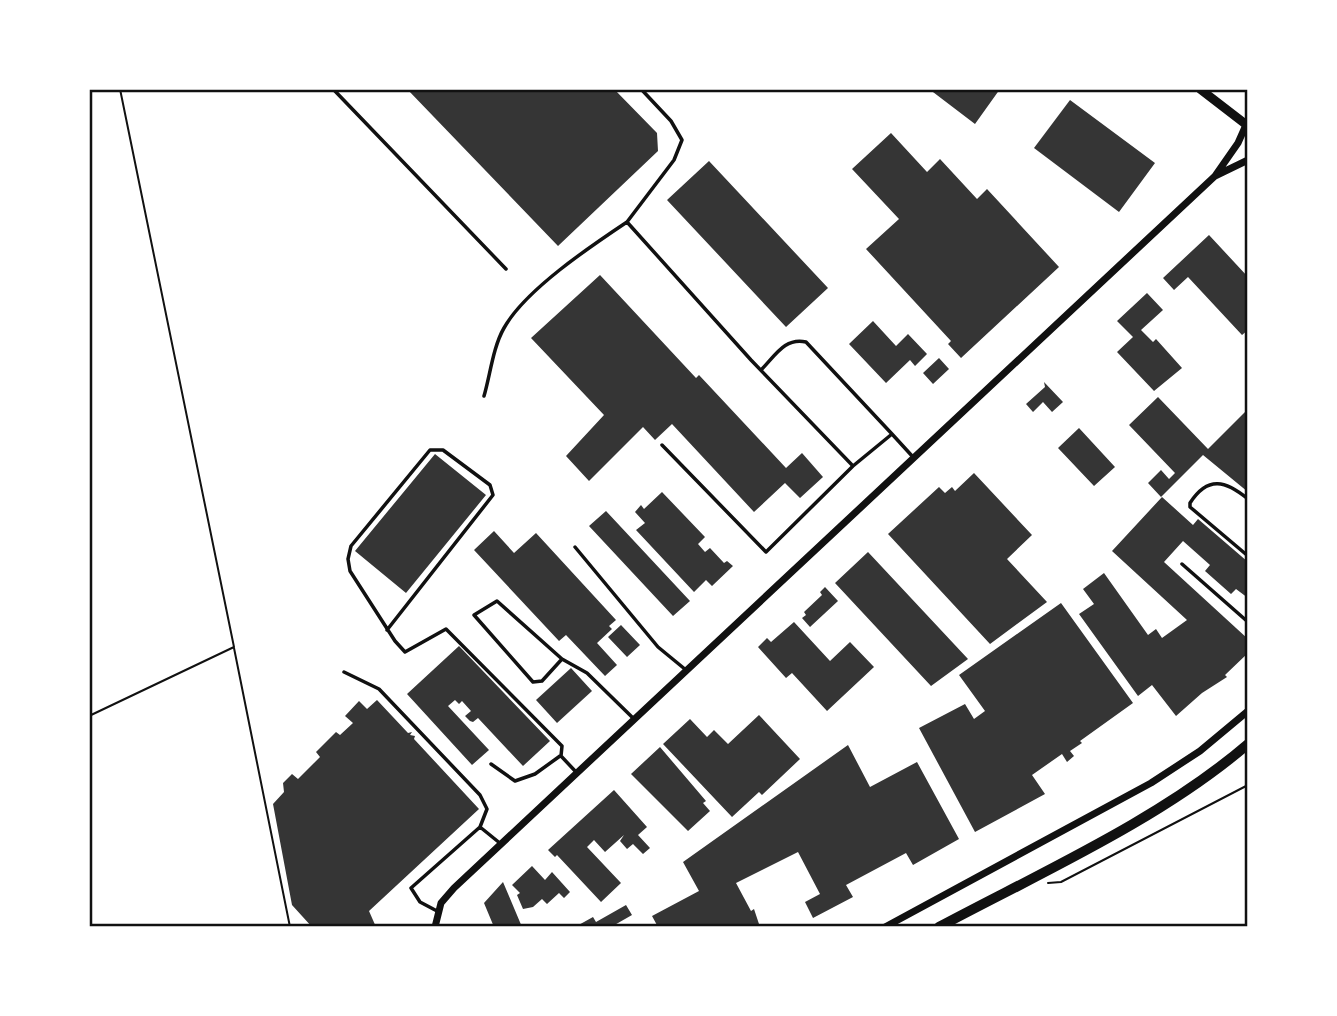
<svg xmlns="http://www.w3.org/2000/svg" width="1337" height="1016" font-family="Jost,sans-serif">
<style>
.building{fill:#353535}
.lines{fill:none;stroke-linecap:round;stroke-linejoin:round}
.path{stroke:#111;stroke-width:2}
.service{stroke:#111;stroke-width:3.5}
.minor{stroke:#111;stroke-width:7}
.tertiary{stroke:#111;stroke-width:9}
.primary{stroke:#111;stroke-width:10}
.neatline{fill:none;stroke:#111;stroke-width:2.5}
</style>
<rect width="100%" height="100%" fill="#fff"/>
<path class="building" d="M407,89H614L657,133L658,151L558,246Z
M929,89H1000L975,124Z
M1070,100L1155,163L1119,212L1034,148Z
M891,133L927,172L940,159L977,199L987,189L1059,267L961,358L948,344L951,341L866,249L899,219L852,169Z
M709,161L828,288L786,327L667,200Z
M1209,235L1248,277V330L1242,335L1188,277L1174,290L1163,278Z
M600,275L696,378L699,375L786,468L802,453L823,477L800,498L785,483L754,512L672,424L655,440L643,427L589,481L566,456L604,415L531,338Z
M1147,293L1163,310L1141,330L1153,342L1156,339L1182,368L1154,391L1117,352L1133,337L1117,321Z
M873,321L896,346L908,334L927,354L915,366L910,360L886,383L849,344Z
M939,358L949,369L933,384L923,373Z
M1044,382L1063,402L1052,412L1043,402L1033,412L1026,404L1045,387Z
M1158,397L1208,449L1248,409V492L1203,455L1161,497L1148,483L1161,470L1169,479L1175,473L1129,425Z
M1079,428L1115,467L1094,486L1058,448Z
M435,454L486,495L406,593L355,551Z
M974,473L1032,535L1007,559L1047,602L990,644L888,534L939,487L945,493L952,487L955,491Z
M662,492L705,537L698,544L705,552L710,548L724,563L727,561L733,566L712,586L706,580L694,592L636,530L645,523L635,512L641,505L644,509Z
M1162,497L1193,525L1198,519L1248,562V598L1236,589L1231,594L1205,571L1210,565L1183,541L1164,562L1248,639V653L1225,675L1227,677L1202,693L1176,716L1152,685L1138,696L1079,614L1094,604L1083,589L1104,573L1148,635L1156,629L1162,638L1187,620L1112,551Z
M606,511L690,601L673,616L589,526Z
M494,531L514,553L536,533L616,620L609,626L612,629L597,643L617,665L605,676L566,635L559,641L474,550Z
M868,552L968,659L931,686L835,583Z
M825,587L838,601L810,627L802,618L806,615L804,612L822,595L820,592Z
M1061,603L1133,703L1080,741L1082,743L1070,751L1074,756L1067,762L1062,754L1032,775L1045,794L975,832L919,728L965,704L974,719L985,711L959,675Z
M794,622L830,661L850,642L874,667L827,711L792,673L786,678L758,647L767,638L771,642Z
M621,625L640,645L627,657L608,637Z
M459,646L550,741L523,766L478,718L473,722L470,721L465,716L471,711L462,701L459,704L455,700L448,706L489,750L472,765L407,694Z
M571,668L592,691L557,723L536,700Z
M377,700L408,733L412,732L410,735L415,736L414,739L479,809L369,911L376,927H312L292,905L273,804L284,792L283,783L292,774L298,779L320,757L316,752L336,732L340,735L353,723L345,716L359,701L367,709Z
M759,715L800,759L762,795L759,792L732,817L663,744L690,719L707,737L714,730L728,744Z
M848,745L870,787L917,762L959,839L913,865L906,853L846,885L853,897L813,918L805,902L820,894L798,852L736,883L751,911L754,909L760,927H658L652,916L699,891L683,862Z
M660,747L706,801L703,803L710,811L688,831L631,774Z
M614,790L647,827L638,835L650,848L643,854L633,844L627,849L620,841L624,835L605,852L594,840L587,847L621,883L601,902L557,855L555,857L548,850Z
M532,866L545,880L552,872L570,892L564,898L559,893L547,904L542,899L533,907L523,909L517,895L520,893L512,885Z
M503,882L522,927H494L484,903Z
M626,905L632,915L611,927H575L593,917L596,922Z"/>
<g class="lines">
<path class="path" d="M234,648L290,927
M89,716L234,647L120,89
M1048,883L1061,882L1248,785"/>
<path class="service" d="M333,89L506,269
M641,89L671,121L682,140L674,160L627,222L751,360L853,466L892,434L913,457
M761,370C775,356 785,337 806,342L892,434
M484,396C490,376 493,347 504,328C525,290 591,246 627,222
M662,445L766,552L853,466
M1248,499C1226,481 1208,475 1190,503V507L1248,556
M575,547L658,647L686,670
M1182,564L1248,622
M497,601L562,659L542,681L533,682L474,615Z
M387,630L493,495L490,485L443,450H430L351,546L348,559L350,571L395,641L405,652L446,629L562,746L561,756L577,773
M562,659L587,673L633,718
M344,672L379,689L480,795L487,809L480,827
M491,764L515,781L535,774L560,756
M437,911L420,902L411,888L480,827L501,844"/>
<path class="minor" d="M1246,125L1238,143L1215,176L1248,160
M435,927L441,903L454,888L1215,176
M885,927L1151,783L1200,751L1248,711"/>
<path class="tertiary" d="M1200,89L1248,126"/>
<path class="primary" d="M939,927C1040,873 1161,819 1248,744"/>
</g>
<rect width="1337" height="1016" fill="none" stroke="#ffffff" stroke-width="182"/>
<rect x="91" y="91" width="1155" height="834" class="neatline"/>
</svg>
